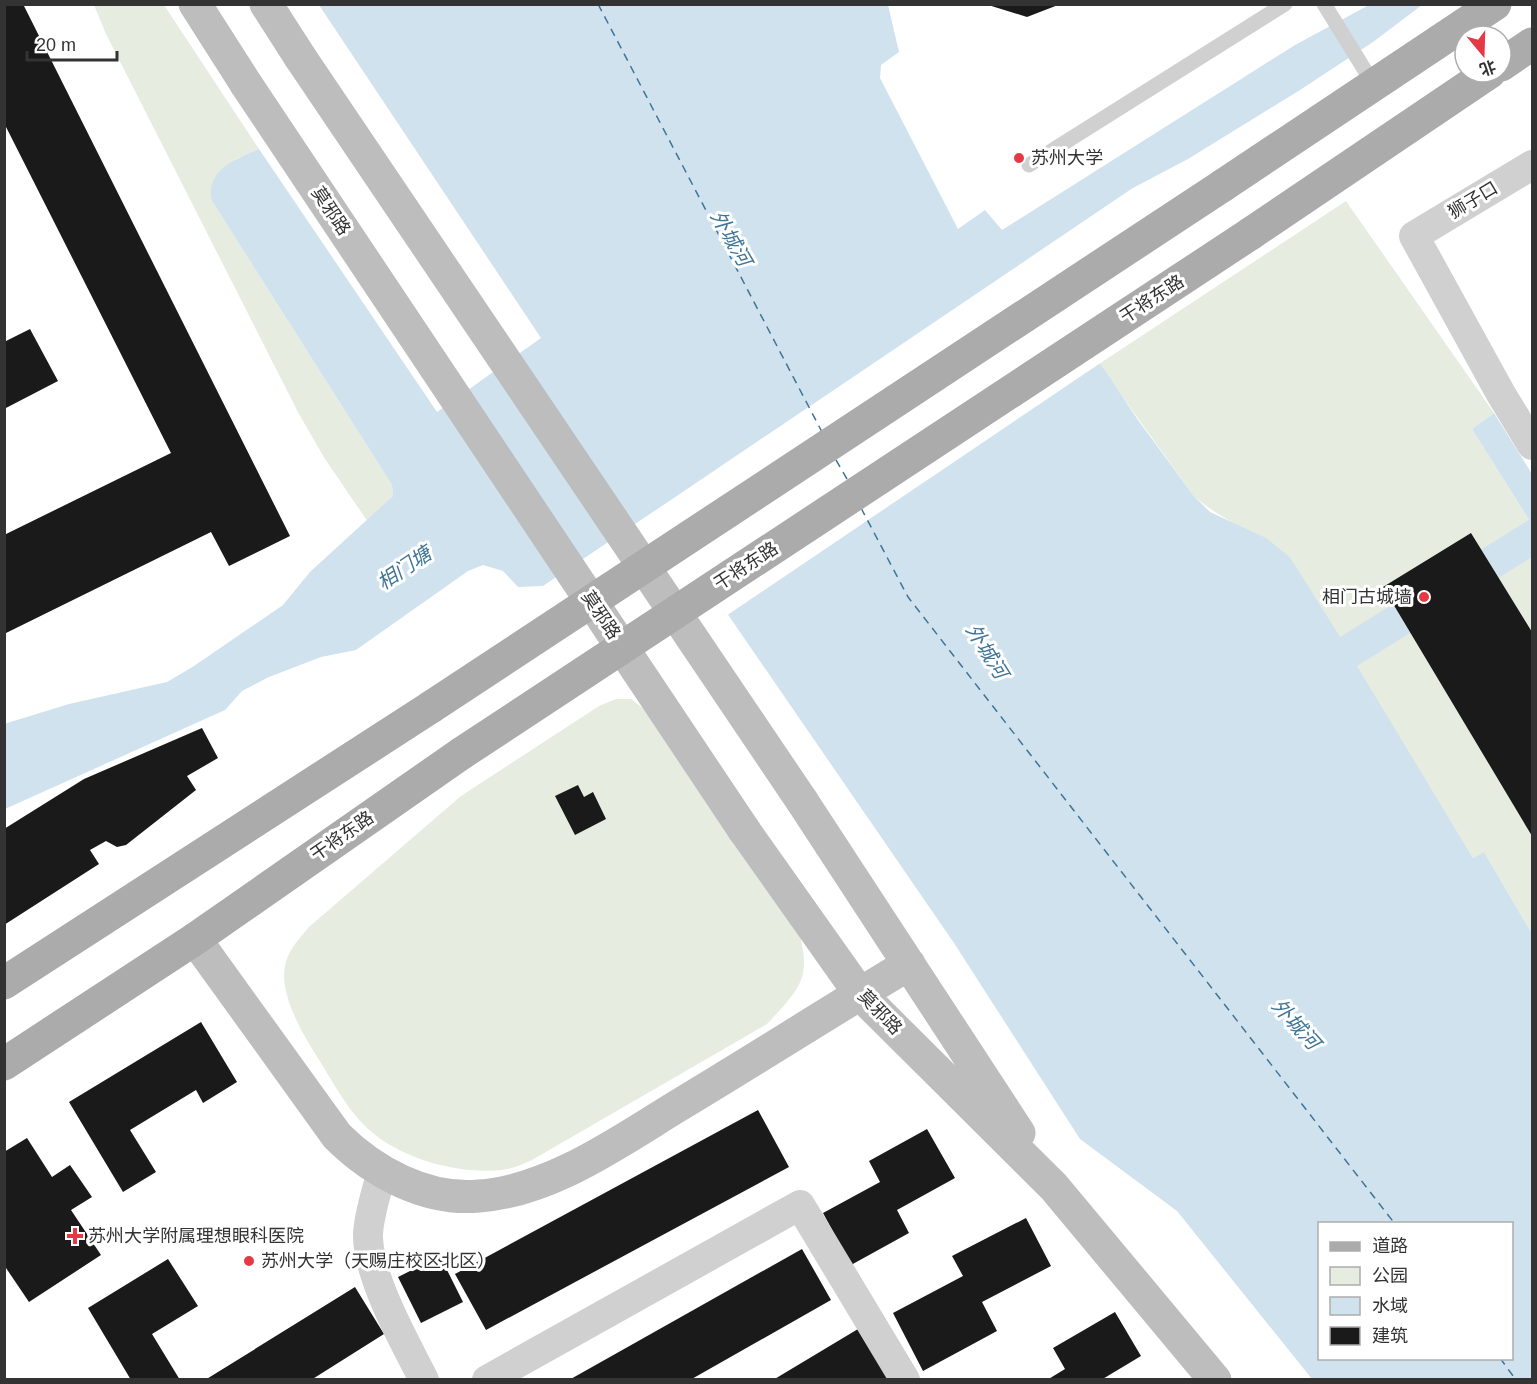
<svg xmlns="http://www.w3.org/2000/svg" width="1537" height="1384" font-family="Helvetica,'Noto Sans SC',sans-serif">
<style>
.green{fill:#e6ecdf}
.water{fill:#cfe2ee;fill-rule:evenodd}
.pier{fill:#fff}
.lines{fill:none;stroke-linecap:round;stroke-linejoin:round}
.ferry{stroke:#3f7597;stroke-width:1.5;stroke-dasharray:8 6;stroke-linecap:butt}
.building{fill:#1a1a1a}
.lane{stroke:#d0d0d0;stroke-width:15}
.street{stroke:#d0d0d0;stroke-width:30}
.secondary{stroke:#bdbdbd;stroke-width:33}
.primary{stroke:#ababab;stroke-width:33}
.secondary-bridge{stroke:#bdbdbd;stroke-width:33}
.primary-bridge{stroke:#ababab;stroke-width:33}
.poi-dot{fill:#e63946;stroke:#fff;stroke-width:2}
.labels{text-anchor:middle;stroke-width:6;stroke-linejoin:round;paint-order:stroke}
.poi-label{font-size:18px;fill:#333;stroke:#fff;text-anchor:start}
.street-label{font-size:18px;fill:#333;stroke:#fff}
.water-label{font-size:20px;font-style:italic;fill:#3f7597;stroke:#fff}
</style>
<rect width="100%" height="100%" fill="#fff"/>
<path class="green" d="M94,5H164L259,149L236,159L212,201L392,485L393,496L368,522L325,459L299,414L106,34Z
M1346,201L1494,413L1472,429L1532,525V934L1484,852L1473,858L1290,557C1258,532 1222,522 1193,495L1099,364Z
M616,699H631L644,709L798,928C812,978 801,988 767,1024L532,1160C523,1164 513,1169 502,1170C456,1175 394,1157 362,1123C344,1104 330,1077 316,1055C302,1033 279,993 285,966C288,950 299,939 309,927L461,796L599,706Z"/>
<path class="water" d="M319,5H888L899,52L881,65L880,78L958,229L985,210L1002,230L1295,45L1369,5H1422L1373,42L1300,90L1188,159L1133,188L1030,258L1138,420L1193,495L1210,512L1266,538L1290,557L1340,637L1529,520L1472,429L1494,413L1532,474V557L1357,666L1473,858L1484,852L1532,934V1379H1312L1177,1211L1080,1139L954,943L656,510L543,586L518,587L503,571L483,565L468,571L356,650L321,657L269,677L242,691L225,710L5,809L4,724L69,704L167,682L194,666L283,605L310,572L393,496L392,485L212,201C205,170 236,159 259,149L437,412L541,338ZM1320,1224H1512V1358H1320Z"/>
<path class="pier" d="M1133,188L1135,191L1034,259L1102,362L1059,391L726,616L655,514L545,588L539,589Z"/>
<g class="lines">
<path class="ferry" d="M598,4L822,432
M836,460L847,479
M861,508L908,597L1395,1224
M1500,1358L1516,1380"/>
</g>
<path class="building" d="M4,4H23L290,536L229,566L211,532L4,634V535L171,453L4,123Z
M985,4H1058V5L1027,17Z
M30,329L58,381L4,409V342Z
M1471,533L1532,632V836L1383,587Z
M202,728L218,758L187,776L196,790L126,845L117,847L106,841L90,850L99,864L4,925V829L84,779Z
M578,785L584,797L593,792L606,819L575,835L555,796Z
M201,1022L237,1082L203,1103L196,1090L130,1130L156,1172L123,1192L69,1102Z
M758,1110L789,1167L486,1330L455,1274Z
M927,1129L955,1178L897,1210L909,1233L851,1265L823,1213L880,1182L869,1161Z
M27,1138L52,1177L70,1165L92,1197L71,1210L101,1255L29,1302L4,1265V1152Z
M1026,1218L1051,1266L982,1302L997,1331L923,1371L893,1313L963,1276L952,1256Z
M802,1249L831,1300L690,1380H569Z
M440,1256L463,1302L421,1323L398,1277Z
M168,1259L198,1306L152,1334L180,1380H131L88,1308Z
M355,1287L384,1334L311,1380H205Z
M1115,1312L1141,1356L1101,1380H1047L1065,1369L1053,1348Z
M863,1326L895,1380H773Z"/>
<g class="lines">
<path class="lane" d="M1324,4L1374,85
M1029,165L1285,4"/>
<path class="street" d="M1532,165L1414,236L1501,394L1532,445
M382,1171C377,1191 369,1214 368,1234C367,1276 405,1342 424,1380
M487,1380L800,1205L905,1380"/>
<path class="secondary" d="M195,4L246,84
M266,4L300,57
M802,801L1019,1133
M744,830L860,994L1054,1187L1215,1380
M195,939L337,1136C373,1172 426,1201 479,1196C550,1191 617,1143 676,1107C754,1060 831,1011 909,964"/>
<path class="primary" d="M1501,65L1532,44
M1222,186L1495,4
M1250,234L1490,72
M4,983L431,707
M4,1064L195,939L462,753"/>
<path class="secondary-bridge" d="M300,57L802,801
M246,84L744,830"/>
<path class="primary-bridge" d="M431,707L1222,186
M462,753L1250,234"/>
</g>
<g class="poi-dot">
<circle cx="1019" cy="158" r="6"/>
<circle cx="1424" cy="597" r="6"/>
<path d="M72 1227h6v6h6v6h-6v6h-6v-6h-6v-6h6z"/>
<circle cx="249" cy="1261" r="6"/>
</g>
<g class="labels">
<g class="poi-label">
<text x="1031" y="164">苏州大学</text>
<text x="1412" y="603" text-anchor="end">相门古城墙</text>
<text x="88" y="1242">苏州大学附属理想眼科医院</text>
<text x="261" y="1267">苏州大学（天赐庄校区北区）</text>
</g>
<g class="street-label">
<text transform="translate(1473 200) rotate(-31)" y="6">狮子口</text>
<text transform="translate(331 211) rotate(56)" y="6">莫邪路</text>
<text transform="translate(1152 299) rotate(-33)" y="6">干将东路</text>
<text transform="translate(746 566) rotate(-33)" y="6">干将东路</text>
<text transform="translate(601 615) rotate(56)" y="6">莫邪路</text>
<text transform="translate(342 836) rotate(-35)" y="6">干将东路</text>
<text transform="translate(880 1012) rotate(46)" y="6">莫邪路</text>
</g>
<g class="water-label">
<text transform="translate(731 238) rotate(60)" y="7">外城河</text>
<text transform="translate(404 568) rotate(-34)" y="7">相门塘</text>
<text transform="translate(987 651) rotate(58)" y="7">外城河</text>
<text transform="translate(1296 1024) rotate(48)" y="7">外城河</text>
</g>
</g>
<rect width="1537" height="1384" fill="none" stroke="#333333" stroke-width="12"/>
<rect x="1318" y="1222" width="195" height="138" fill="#ffffff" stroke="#adadad" stroke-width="1.5"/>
<rect x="1330" y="1242" width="30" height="9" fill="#ababab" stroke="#adadad" stroke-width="1.5"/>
<text x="1372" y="1252" font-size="18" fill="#333333">道路</text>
<rect x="1330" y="1267" width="30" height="18" fill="#e6ecdf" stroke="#adadad" stroke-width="1.5"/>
<text x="1372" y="1282" font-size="18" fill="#333333">公园</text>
<rect x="1330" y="1297" width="30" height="18" fill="#cfe2ee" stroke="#adadad" stroke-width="1.5"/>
<text x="1372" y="1312" font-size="18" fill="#333333">水域</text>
<rect x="1330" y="1327" width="30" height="18" fill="#1a1a1a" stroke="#adadad" stroke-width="1.5"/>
<text x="1372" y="1342" font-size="18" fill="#333333">建筑</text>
<g transform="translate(1483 54) rotate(161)"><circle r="28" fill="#ffffff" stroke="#adadad" stroke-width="1.5"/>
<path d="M0-4.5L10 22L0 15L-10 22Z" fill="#e63946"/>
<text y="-9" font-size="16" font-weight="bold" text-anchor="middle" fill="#333333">北</text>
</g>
<path d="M27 51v9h90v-9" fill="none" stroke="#333333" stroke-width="3"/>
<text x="36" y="51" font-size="18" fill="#333333" stroke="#ffffff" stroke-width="4.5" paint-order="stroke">20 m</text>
</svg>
